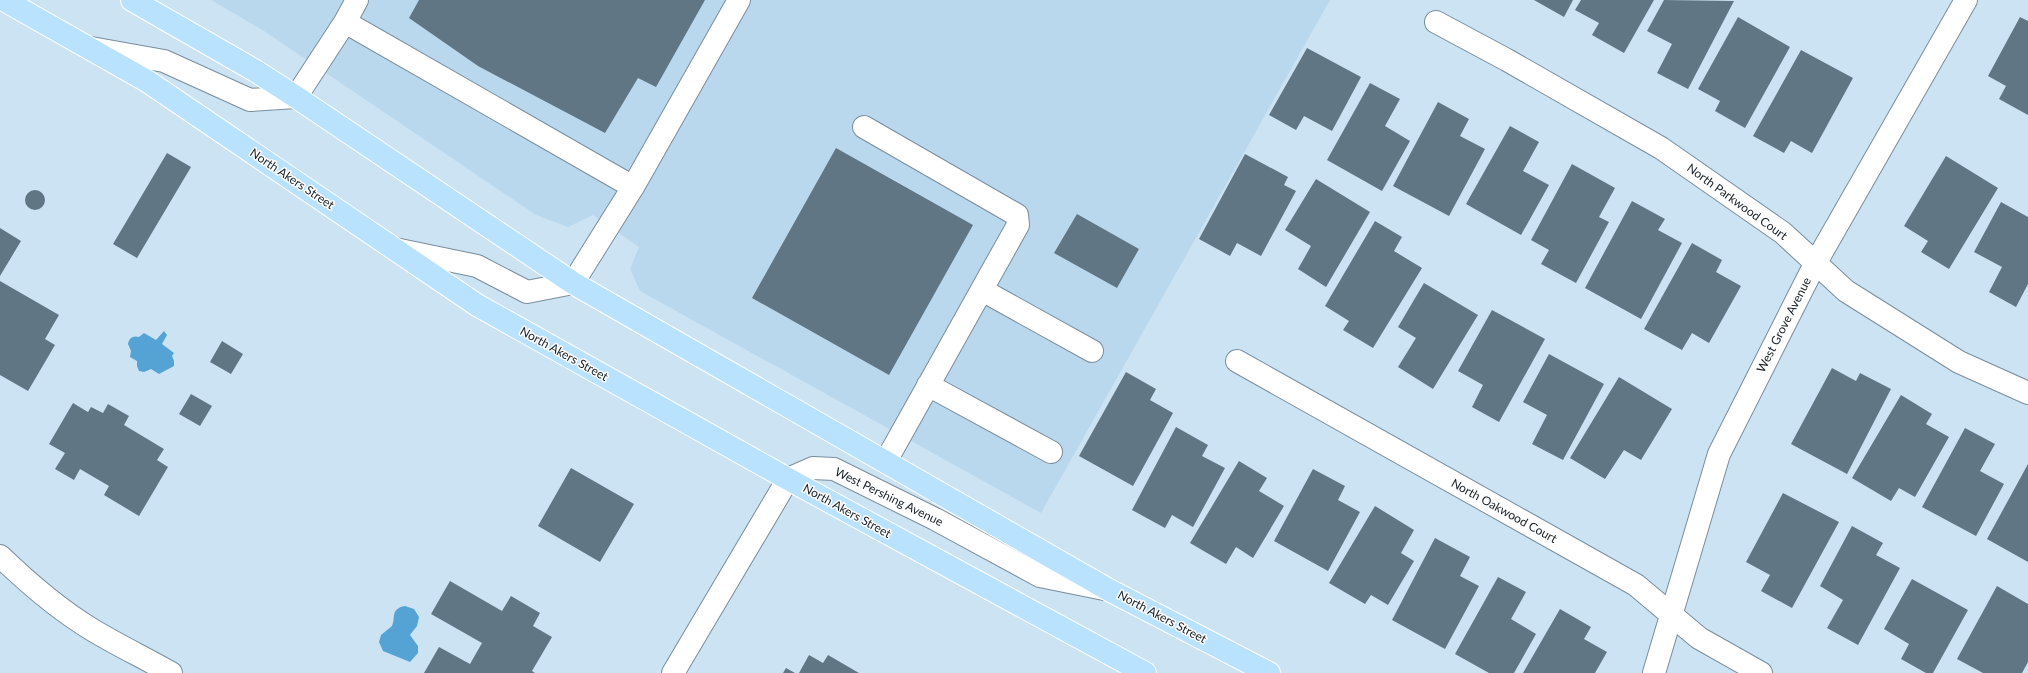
<svg xmlns="http://www.w3.org/2000/svg" width="2028" height="673" font-family="Lato,sans-serif">
<style>
.built{fill:#bad8ed}
.water{fill:#55a3d5}
.building{fill:#617685}
.lines{fill:none;stroke-linecap:round;stroke-linejoin:round}
.minor-casing{stroke:#798e9d;stroke-width:24}
.major-casing{stroke:#fff;stroke-width:24}
.minor{stroke:#fff;stroke-width:22}
.major{stroke:#b9e2ff;stroke-width:22}
.labels{text-anchor:middle;stroke-width:3;stroke-linejoin:round;paint-order:stroke}
.street-label{font-size:12px;fill:#161f25;stroke:#fff}
</style>
<rect width="100%" height="100%" fill="#cce3f4"/>
<path class="built" d="M211,0H1330L1041,513L640,291L630,269L639,247L593,215L568,227L536,215L264,31Z"/>
<path class="water" d="M164,331L167,335L162,344L174,353L172,356L174,361V366L159,374L151,369L144,372L139,371L137,366V361L130,357L131,351L128,344C129,338 133,335 139,337L144,333L156,340Z
M405,606L414,609L419,617L417,626L410,635L418,646V653L410,662L383,651L379,642L381,635L392,626C396,617 390,609 405,606Z"/>
<path class="building" d="M419,0H705L656,87L638,78L605,133L478,66L409,18Z
M1534,0H1573L1564,17Z
M1581,0H1654L1624,53L1592,35L1599,23L1575,10Z
M1664,0L1734,1L1688,89L1657,73L1672,44L1647,31Z
M1738,17L1790,47L1745,128L1715,111L1720,101L1698,89Z
M2020,17L2028,21V115L1999,99L2006,86L1988,76Z
M1307,48L1361,77L1332,131L1304,116L1296,130L1269,115Z
M1801,50L1853,78L1812,153L1791,141L1784,153L1753,136Z
M1370,83L1400,99L1385,126L1410,141L1382,191L1327,160Z
M1438,102L1469,119L1460,136L1485,149L1449,216L1393,186Z
M1510,126L1539,142L1523,171L1549,185L1521,235L1466,204Z
M836,148L973,225L889,375L752,298Z
M167,153L191,167L137,258L113,244Z
M1245,154L1288,177L1284,185L1296,191L1261,256L1237,243L1230,256L1199,239Z
M1946,156L1998,188L1949,269L1921,252L1928,241L1904,226Z
M1572,164L1615,188L1599,217L1609,222L1576,283L1541,264L1549,250L1531,240Z
M1316,179L1370,212L1326,287L1298,269L1311,246L1285,230Z
M25 200a10 10 0 1 1 20 0a10 10 0 1 1-20 0Z
M1632,201L1665,219L1658,230L1682,243L1641,319L1585,288Z
M2001,202L2028,217V284L2016,307L1989,292L2002,267L1974,252Z
M1077,214L1139,249L1117,288L1054,253Z
M1375,221L1402,237L1394,251L1422,268L1373,348L1343,330L1349,321L1325,306Z
M0,228L21,241L0,276Z
M1692,243L1722,260L1716,272L1741,286L1709,343L1692,333L1682,350L1644,329Z
M0,281L59,315L45,339L55,345L28,391L0,375Z
M1424,283L1478,315L1433,389L1398,367L1416,338L1398,327Z
M1492,310L1545,339L1499,422L1472,407L1483,385L1458,371Z
M222,341L243,354L231,374L210,362Z
M1549,354L1604,384L1563,460L1532,444L1547,415L1523,402Z
M1832,368L1856,381L1860,373L1891,389L1847,474L1791,444Z
M1126,372L1156,389L1150,400L1173,413L1133,486L1079,456Z
M1619,377L1672,409L1641,460L1624,450L1605,479L1570,458Z
M191,394L212,406L200,426L179,414Z
M1901,395L1932,414L1926,424L1949,437L1915,497L1899,488L1891,501L1852,478Z
M73,403L88,412L91,407L103,413L108,404L129,416L124,425L164,449L157,460L168,467L139,516L104,495L109,486L80,469L74,480L55,469L65,453L49,444Z
M1176,427L1208,445L1202,456L1225,468L1193,527L1172,515L1165,528L1132,510Z
M1965,428L1995,444L1980,471L2004,484L1976,536L1922,507Z
M1239,461L1267,478L1259,491L1284,506L1253,558L1236,547L1226,564L1190,543Z
M2028,464V562L1987,539Z
M571,468L634,504L600,562L538,526Z
M1313,469L1345,486L1338,500L1360,512L1328,571L1274,541Z
M1783,493L1839,522L1792,608L1761,591L1770,575L1746,562Z
M1375,506L1414,530L1401,553L1414,561L1388,605L1371,595L1365,604L1329,583Z
M1852,526L1883,543L1876,555L1900,568L1858,645L1827,628L1843,600L1820,586Z
M1435,538L1470,557L1460,576L1479,586L1445,649L1392,620Z
M1498,577L1526,592L1511,619L1536,634L1514,673H1489L1455,654Z
M1912,579L1968,610L1933,673H1926L1901,659L1909,644L1884,629Z
M450,581L502,611L511,596L540,613L533,626L552,637L532,671L535,673H424L439,647L470,664L482,643L431,614Z
M1997,586L2028,604V662L2022,673H1983L1957,659Z
M1560,609L1591,627L1584,639L1607,652L1595,673H1523Z
M809,655L823,663L828,655L859,673H799Z
M786,668L795,673H783Z"/>
<g class="lines">
<defs>
<path id="minor" d="M345,22L633,187
M1436,22L1507,60L1661,148L1783,233L1846,291L1959,362L2028,393
M91,48L164,61L250,100L296,97L345,22L357,0
M864,127L1017,215L1018,225L886,461
M395,249L477,266L527,292L573,283L633,187L739,0
M982,290L1092,351
M1237,361L1636,585L1699,638L1761,673
M928,385L1051,452
M0,556C28,583 58,609 91,629C117,645 145,658 171,673
M673,673L788,479L813,468L834,469L935,519L1040,576L1104,589
M1654,673L1719,454L1815,264L1966,0"/>
<path id="major" d="M4,0L147,81L477,305L788,479L1145,673
M132,0L254,70L296,97L573,283L1109,590L1269,673"/>
</defs>
<use href="#minor" class="minor-casing"/>
<use href="#major" class="major-casing"/>
<use href="#minor" class="minor"/>
<use href="#major" class="major"/>
</g>
<g class="labels">
<g class="street-label">
<text transform="translate(292 179) rotate(34)" y="4">North Akers Street</text>
<text transform="translate(1737 202) rotate(36)" y="4">North Parkwood Court</text>
<text transform="translate(1784 325) rotate(-63)" y="4">West Grove Avenue</text>
<text transform="translate(564 354) rotate(29)" y="4">North Akers Street</text>
<text transform="translate(889 497) rotate(26)" y="4">West Pershing Avenue</text>
<text transform="translate(847 511) rotate(29)" y="4">North Akers Street</text>
<text transform="translate(1504 511) rotate(29)" y="4">North Oakwood Court</text>
<text transform="translate(1162 617) rotate(28)" y="4">North Akers Street</text>
</g>
</g>
</svg>
